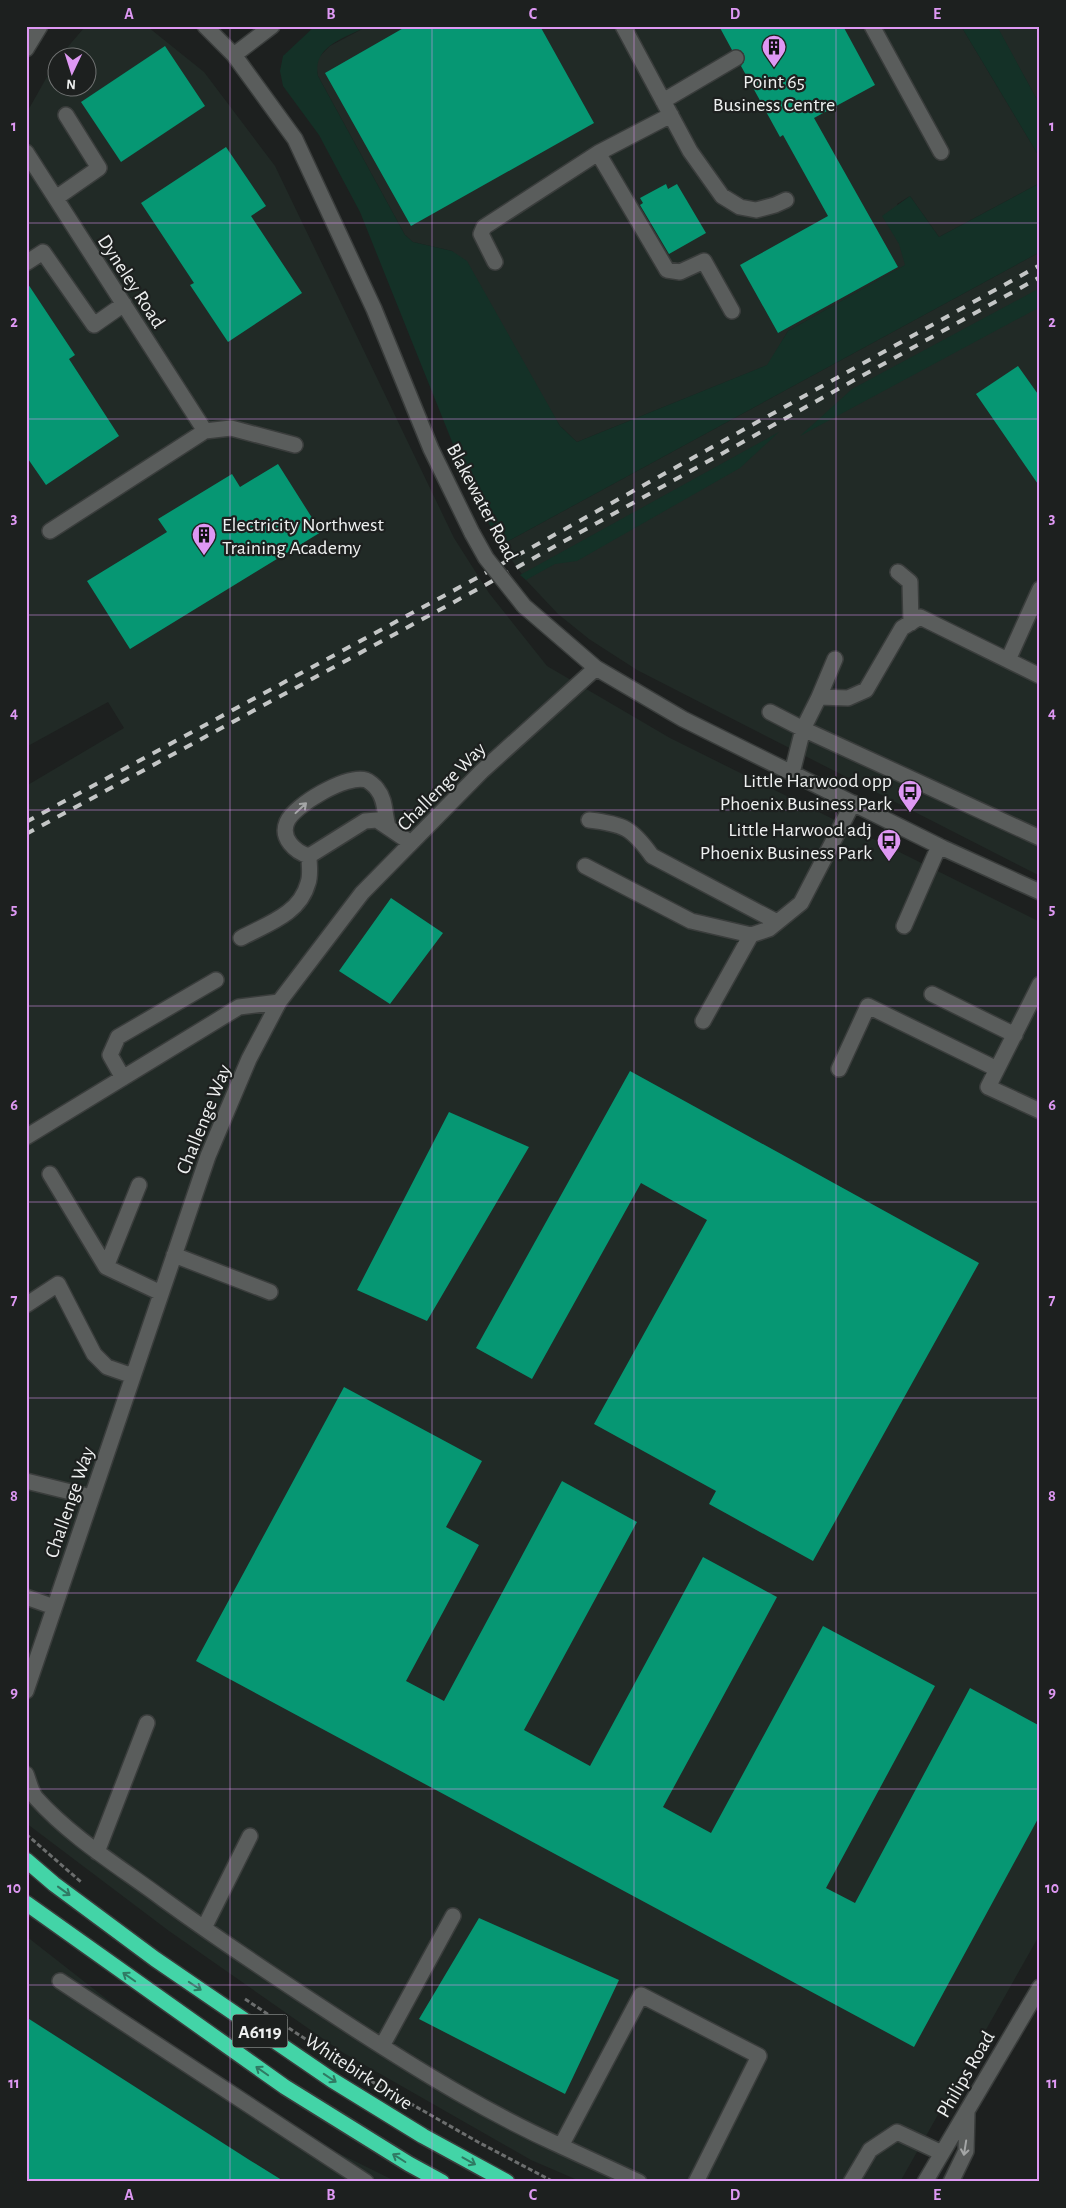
<svg xmlns="http://www.w3.org/2000/svg" width="1066" height="2208" font-family="'Alegreya Sans',sans-serif">
<style>
.built{fill:#212a26}
.green{fill:#143127}
.building{fill:#069773}
.lines{fill:none;stroke-linecap:round;stroke-linejoin:round}
.minor-casing{stroke:#3a3d3c;stroke-width:18}
.highway-casing{stroke:#3a3d3c;stroke-width:18}
.path{stroke:#6c6e6e;stroke-width:3;stroke-dasharray:5 2.5;stroke-linecap:butt}
.minor{stroke:#5a5d5c;stroke-width:15}
.highway{stroke:#43d4a7;stroke-width:15}
.rail{stroke:#c4c6c6;stroke-width:4;stroke-dasharray:9 9;stroke-linecap:butt}
.minor-bridge-casing{stroke:#3a3d3c;stroke-width:18;stroke-linecap:butt}
.minor-bridge{stroke:#5a5d5c;stroke-width:15}
.oneway{stroke:#a4a6a6}
.oneway2{stroke:#307a63}
.grid{fill:none;stroke:#de98f3;stroke-width:1;stroke-opacity:0.55}
.labels{text-anchor:middle;stroke-width:4.5;stroke-linejoin:round;paint-order:stroke}
.shield{fill:#1d201f;stroke:#afb2b1;stroke-width:1}
.shield-label{font-size:19px;font-weight:bold;fill:#eef0f0}
.poi-label{font-size:20px;fill:#eef0f0;stroke:#1d201f;text-anchor:end}
.street-label{font-size:20px;fill:#eef0f0;stroke:#1d201f}
.neatline{fill:none;stroke:#de98f3;stroke-width:2}
.grid-label{font-size:16px;text-anchor:middle;font-weight:bold;fill:#de98f3}
</style>
<rect width="100%" height="100%" fill="#1d201f"/>
<path class="built" d="M90,26L148,27L204,72L275,166L454,538L489,593L547,666L670,738L1040,922V1934L900,2182H582L531,2160L342,2052L169,1931L26,1823V786L124,728L108,702L26,747V114L57,59L58,88H88V58L59,57L84,28Z
M368,26H961L1040,158V183L939,237L910,196L897,204L924,255L788,331L768,365L577,442L560,426L452,251L413,242L405,235L318,76L316,65L319,57L330,46Z
M997,26H1040V105L999,31Z
M1040,252V876L637,670L589,639L558,614L526,580L501,545Z
M26,1936L182,2058L276,2122L397,2182H26Z"/>
<path class="green" d="M315,26H368C345,38 312,46 318,76L405,235L413,242L452,251L467,261L560,426L577,442L767,365L788,331L905,265L899,244L882,216L910,196L939,237L1040,183V252L501,545L475,499L360,212L319,135L283,86L280,71L283,56Z
M961,26H997L1040,105V158Z
M1040,288V307L800,436L852,389Z
M779,432L740,468L577,561L555,564L526,580L520,575Z"/>
<path class="building" d="M407,26H540L594,123L411,226L325,73Z
M719,26H843L875,85L814,118L898,267L778,333L740,265L828,216L783,135L780,137L741,66L744,62V54L740,50H732Z
M165,46L205,106L121,162L81,102Z
M226,147L266,206L251,216L302,293L228,342L190,285L194,283L141,203Z
M666,184L668,189L677,184L706,233L669,254L640,205L643,203L640,198Z
M26,281L75,355L69,359L119,436L46,485L26,456Z
M1018,366L1040,397V487L976,394Z
M278,464L321,532L130,649L87,581L167,532L158,519L232,474L240,487Z
M391,898L443,933L390,1004L339,971Z
M630,1071L979,1263L813,1561L709,1504L716,1491L594,1424L707,1220L641,1183L532,1379L476,1348Z
M449,1112L529,1147L427,1321L357,1290Z
M344,1387L482,1461L446,1527L479,1545L406,1681L444,1701L562,1481L637,1522L524,1730L590,1766L703,1557L777,1597L663,1807L711,1833L823,1626L935,1686L826,1888L855,1903L970,1688L1040,1726V1815L914,2047L196,1661Z
M479,1918L619,1980L565,2094L419,2019Z
M26,2017L251,2161L285,2182H26Z"/>
<g class="lines">
<defs>
<path id="minor" d="M205,26L234,55L295,139L374,309L431,449L472,533
M623,26L690,151L722,196L740,207L756,210L775,205L786,200
M872,26L941,152
M26,49L40,26
M234,55L272,26
M663,101L736,58
M26,152L205,431
M598,153L667,270L680,272L704,261L732,311
M56,198L99,168L66,115
M495,262L481,234L484,227L598,153L671,115
M26,263L43,252L94,325L124,304
M50,531L205,431L231,428L295,445
M898,572L910,582L911,623
M524,606L596,668L683,719L943,848L1040,892
M1008,660L1040,589
M819,697L835,659
M770,712L803,729L819,697L848,698L866,690L902,628L920,617L1040,676
M792,773L803,729L1040,838
M589,820C624,824 632,828 652,856L777,922
M388,826C384,813 386,800 377,789C375,786 369,781 366,780C347,774 294,805 287,822C280,838 295,852 309,856L365,821L377,820L411,843
M585,866L691,921L751,935
M904,926L939,846
M241,938C267,924 300,914 308,883C311,875 309,865 309,856
M1040,984L988,1087L1040,1111
M932,994L1015,1035
M703,1021L751,935L769,929L801,903L853,803
M839,1069L868,1006L997,1069
M123,1078L110,1055L118,1037L216,980
M26,1137L239,1007L279,1002
M50,1174L106,1267L161,1293
M174,1255L270,1292
M106,1267L139,1185
M26,1305L58,1284L94,1354L107,1367L133,1376
M26,1481L91,1497
M26,1597L54,1607
M26,1691L208,1156L249,1059L279,1002L362,893L482,771L596,668
M26,1774C29,1781 31,1792 36,1798C72,1838 120,1867 163,1899C226,1945 292,1988 358,2031C423,2073 490,2114 561,2146
M97,1852L147,1723
M204,1928L250,1836
M60,1981L366,2182
M382,2046L453,1916
M639,2182L561,2146L641,1995L759,2056L696,2182
M851,2182L870,2150L897,2132L942,2153
M925,2182L1040,1987
M951,2182L966,2151L967,2113"/>
<path id="highway" d="M26,1860L54,1884L155,1959L332,2080L423,2136L507,2182
M26,1903L285,2087L409,2164L442,2182"/>
</defs>
<use href="#minor" class="minor-casing"/>
<use href="#highway" class="highway-casing"/>
<path class="path" d="M26,1834L81,1882
M245,1999L355,2072L478,2142L554,2182"/>
<use href="#minor" class="minor"/>
<use href="#highway" class="highway"/>
<path class="rail" d="M26,822L473,580L1040,265
M26,834L478,589L1040,277"/>
<defs>
<path id="minor-bridge" d="M472,533L486,558L524,606"/>
</defs>
<use href="#minor-bridge" class="minor-bridge-casing"/>
<use href="#minor-bridge" class="minor-bridge"/>
</g>
<defs><path id="oneway-shaft" d="M-6 0H5M1.5-3L5.5 0L1.5 3" fill="none" stroke-width="1.6" stroke-linecap="round" stroke-linejoin="round" transform="scale(1.25)"/></defs>
<g class="oneway">
<use href="#oneway-shaft" transform="translate(301 808) rotate(-43)"/>
<use href="#oneway-shaft" transform="translate(965 2148) rotate(99)"/>
</g>
<g class="oneway2">
<use href="#oneway-shaft" transform="translate(64 1891) rotate(36)"/>
<use href="#oneway-shaft" transform="translate(129 1977) rotate(-145)"/>
<use href="#oneway-shaft" transform="translate(195 1986) rotate(34)"/>
<use href="#oneway-shaft" transform="translate(262 2071) rotate(-145)"/>
<use href="#oneway-shaft" transform="translate(330 2078) rotate(34)"/>
<use href="#oneway-shaft" transform="translate(399 2158) rotate(-148)"/>
<use href="#oneway-shaft" transform="translate(469 2161) rotate(29)"/>
</g>
<path class="grid" d="M230,26V2182M432,26V2182M634,26V2182M836,26V2182M26,223H1040M26,419H1040M26,615H1040M26,810H1040M26,1006H1040M26,1202H1040M26,1398H1040M26,1593H1040M26,1789H1040M26,1985H1040"/>
<defs>
<symbol id="building-pin" viewBox="-11 -11 22 30"><path d="M0 17L-7.5 6A9.5 9.5 0 1 1 7.5 6Z" fill="#de98f3" stroke="#1d201f"/><path d="M-4-6H4V6H1V3H-1V6H-4ZM-2.5-4.3h1.7v1.8h-1.7ZM.8-4.3h1.7v1.8H.8ZM-2.5-1h1.7V.8h-1.7ZM.8-1h1.7V.8H.8Z" fill="#111"/></symbol>
<symbol id="bus-pin" viewBox="-11 -11 22 30"><path d="M0 17L-7.5 6A9.5 9.5 0 1 1 7.5 6Z" fill="#de98f3" stroke="#1d201f"/><path d="M-5-6H5V4H4V6H2V4H-2V6H-4V4H-5ZM-3.5-4V0h7V-4ZM-3.5 1.2v1.5H-2V1.2ZM2 1.2v1.5H3.5V1.2Z" fill="#111"/></symbol>
</defs>
<g fill-rule="evenodd">
<use href="#building-pin" x="760" y="33" width="28" height="38"/>
<use href="#building-pin" x="190" y="521" width="28" height="38"/>
<use href="#bus-pin" x="896" y="778" width="28" height="38"/>
<use href="#bus-pin" x="875" y="827" width="28" height="38"/>
</g>
<g class="labels">
<rect class="shield" x="232.5" y="2014.5" width="55" height="33" rx="4"/>
<g class="shield-label">
<text x="260" y="2038">A6119</text>
</g>
<g class="poi-label">
<text x="774" y="88" text-anchor="middle">Point 65<tspan x="774" dy="23">Business Centre</tspan></text>
<text x="222" y="531" text-anchor="start">Electricity Northwest<tspan x="222" dy="23">Training Academy</tspan></text>
<text x="892" y="787">Little Harwood opp<tspan x="892" dy="23">Phoenix Business Park</tspan></text>
<text x="872" y="836">Little Harwood adj<tspan x="872" dy="23">Phoenix Business Park</tspan></text>
</g>
<g class="street-label">
<text transform="translate(132 281) rotate(57)" y="7">Dyneley Road</text>
<text transform="translate(483 502) rotate(62)" y="7">Blakewater Road</text>
<text transform="translate(441 786) rotate(-45)" y="7">Challenge Way</text>
<text transform="translate(203 1119) rotate(-68)" y="7">Challenge Way</text>
<text transform="translate(69 1502) rotate(-71)" y="7">Challenge Way</text>
<text transform="translate(359 2071) rotate(33)" y="7">Whitebirk Drive</text>
<text transform="translate(965 2074) rotate(-60)" y="7">Philips Road</text>
</g>
</g>
<rect width="1066" height="2208" fill="none" stroke="#1d201f" stroke-width="55"/>
<g transform="translate(72 72) rotate(184)"><circle r="24" fill="#1d201f" stroke="#717373"/>
<path d="M0-4L9 19L0 12L-9 19Z" fill="#de98f3"/>
<text y="-8" font-size="14" font-weight="bold" text-anchor="middle" fill="#eef0f0">N</text>
</g>
<rect x="28" y="28" width="1010" height="2152" class="neatline"/>
<g class="grid-label">
<text x="129" y="19">A</text>
<text x="331" y="19">B</text>
<text x="533" y="19">C</text>
<text x="735" y="19">D</text>
<text x="937" y="19">E</text>
<text x="14" y="131">1</text>
<text x="1052" y="131">1</text>
<text x="14" y="327">2</text>
<text x="1052" y="327">2</text>
<text x="14" y="523">3</text>
<text x="1052" y="523">3</text>
<text x="14" y="718">4</text>
<text x="1052" y="718">4</text>
<text x="14" y="914">5</text>
<text x="1052" y="914">5</text>
<text x="14" y="1110">6</text>
<text x="1052" y="1110">6</text>
<text x="14" y="1305">7</text>
<text x="1052" y="1305">7</text>
<text x="14" y="1501">8</text>
<text x="1052" y="1501">8</text>
<text x="14" y="1697">9</text>
<text x="1052" y="1697">9</text>
<text x="14" y="1893">10</text>
<text x="1052" y="1893">10</text>
<text x="14" y="2088">11</text>
<text x="1052" y="2088">11</text>
<text x="129" y="2200">A</text>
<text x="331" y="2200">B</text>
<text x="533" y="2200">C</text>
<text x="735" y="2200">D</text>
<text x="937" y="2200">E</text>
</g>
</svg>
